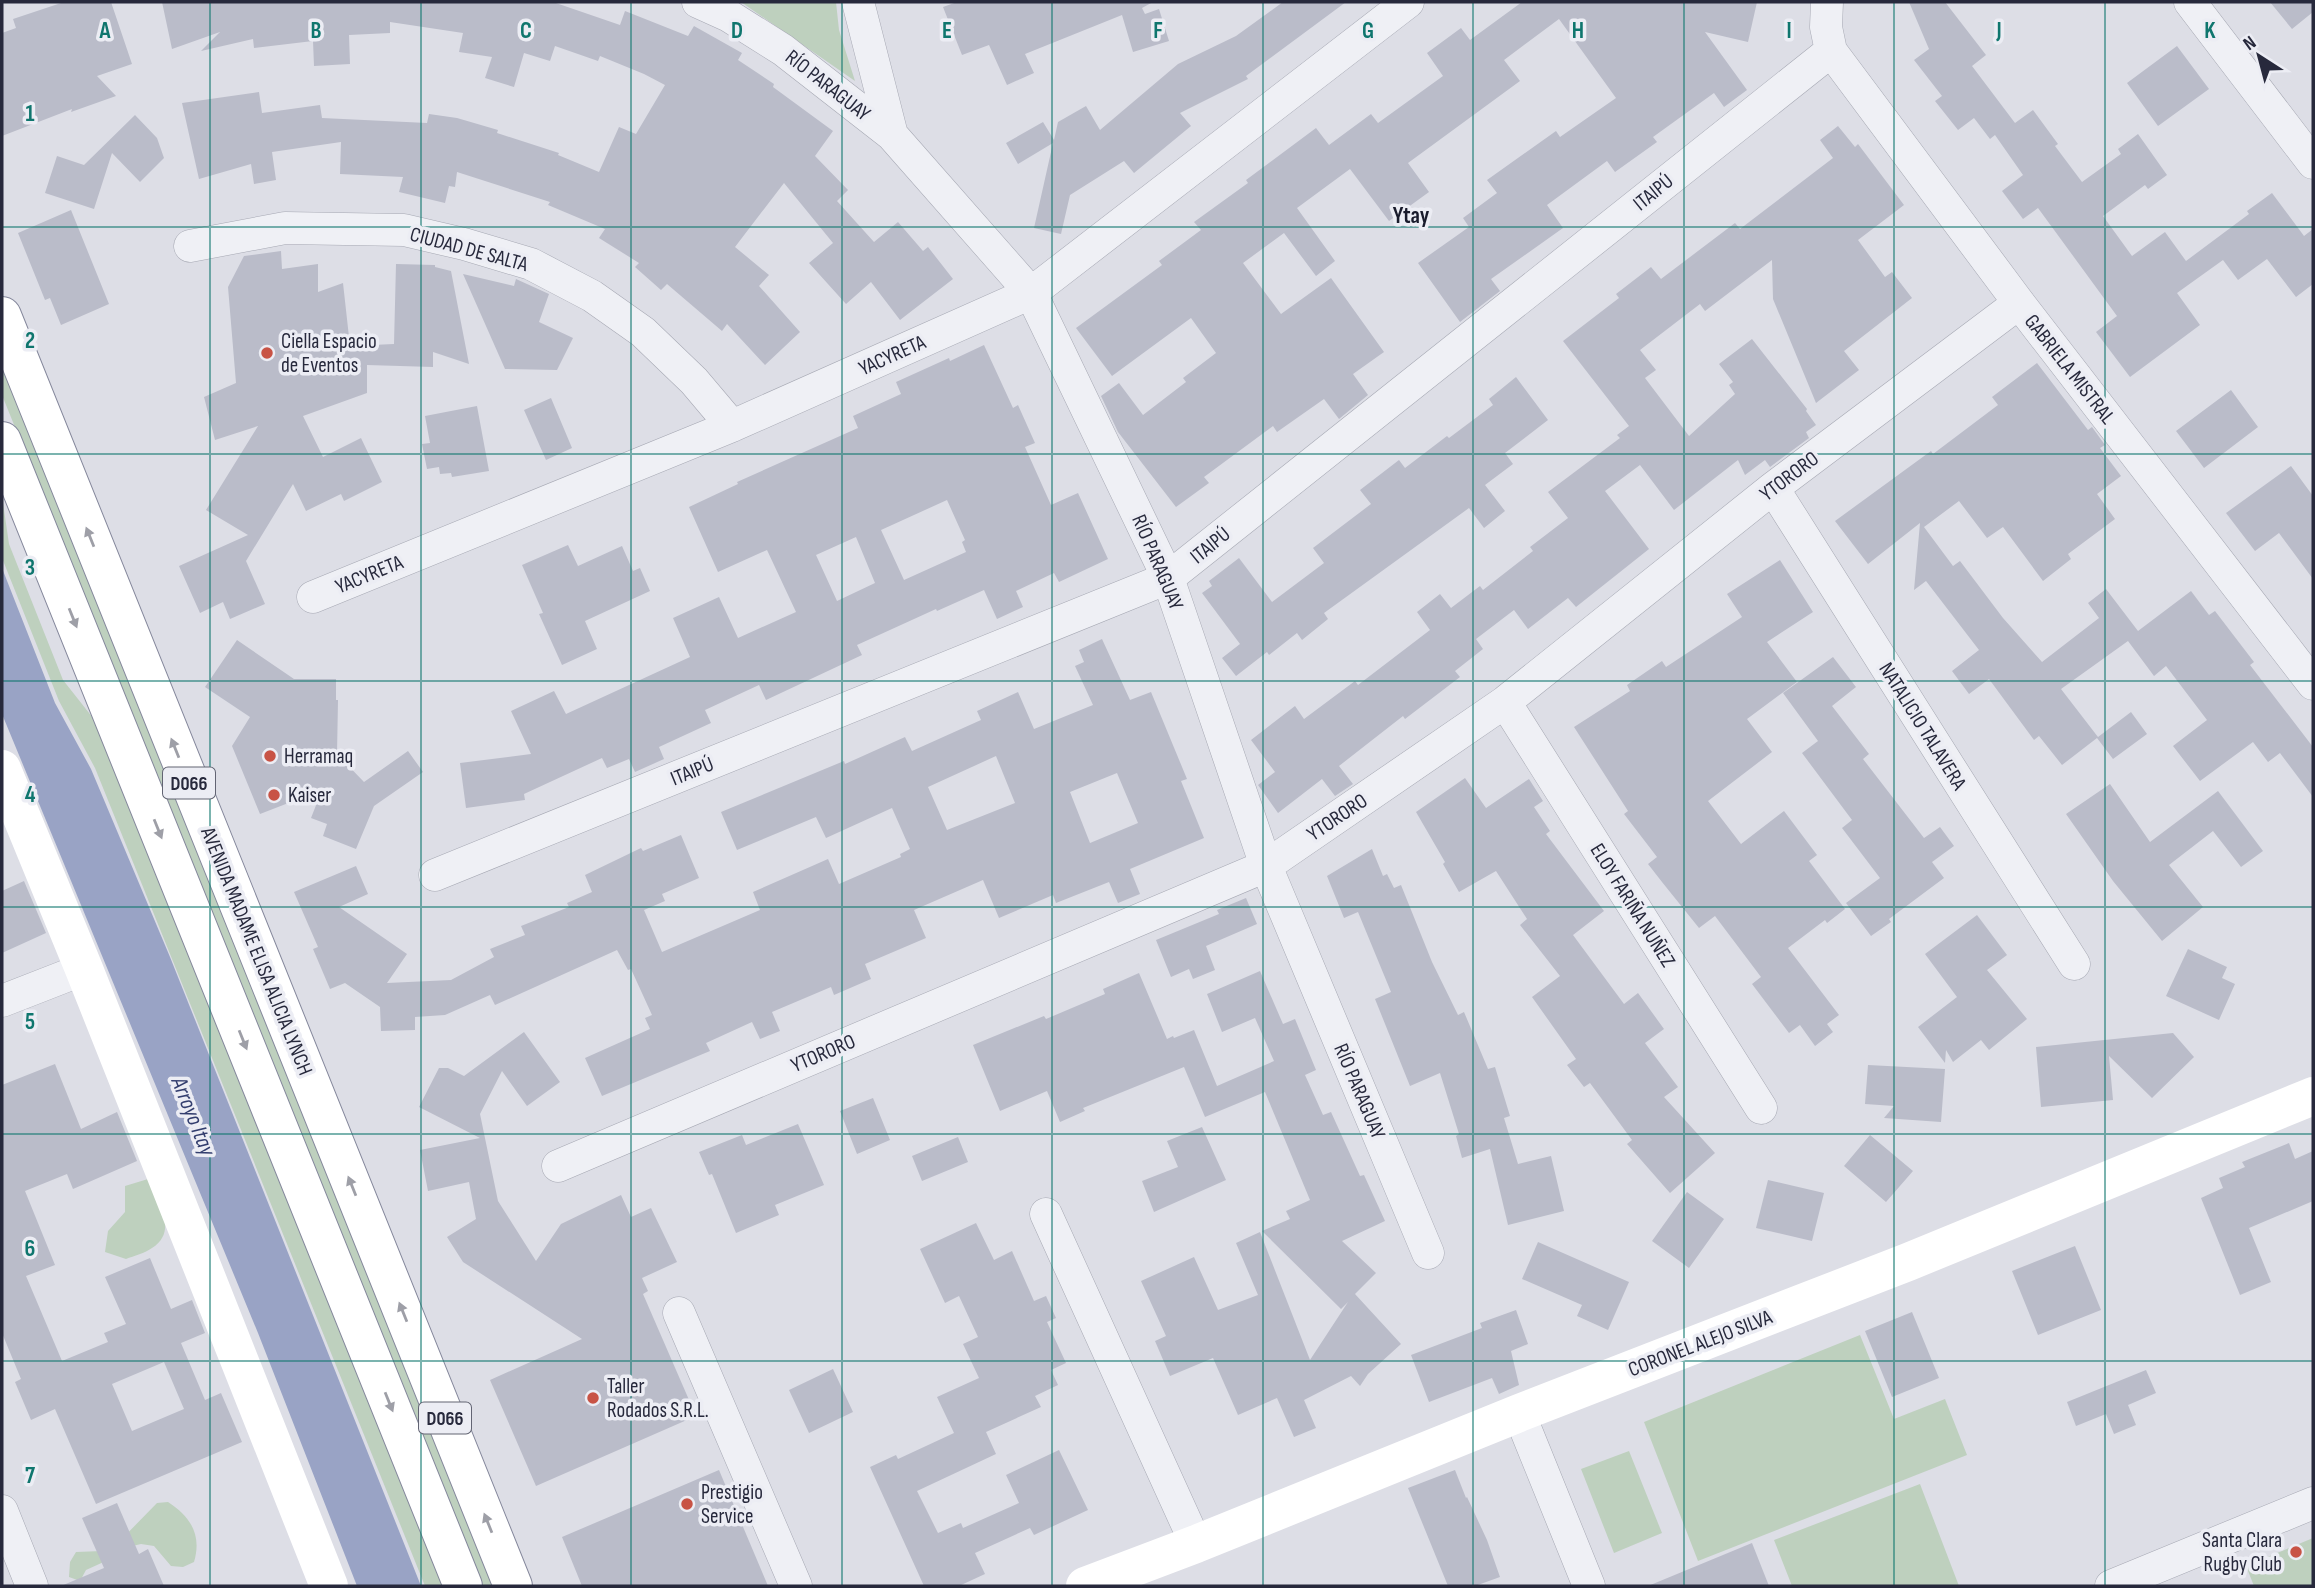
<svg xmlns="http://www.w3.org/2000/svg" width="2315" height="1588" font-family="'Sofia Sans Condensed',sans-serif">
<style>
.green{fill:#bed0be}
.water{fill:#99a3c5}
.building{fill:#babcc9;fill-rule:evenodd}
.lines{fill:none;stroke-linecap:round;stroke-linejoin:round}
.minor-casing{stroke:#a6a8b3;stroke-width:33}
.trunk-casing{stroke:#85889c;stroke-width:40}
.minor{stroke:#eff0f5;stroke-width:32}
.secondary{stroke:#fff;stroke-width:38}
.trunk{stroke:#fff;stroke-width:38}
.oneway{fill:#9e9fa7}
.grid{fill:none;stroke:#0f766e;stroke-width:2;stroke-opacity:0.55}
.poi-dot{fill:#c85345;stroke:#ecedf4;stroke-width:2.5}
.labels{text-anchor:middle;stroke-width:7;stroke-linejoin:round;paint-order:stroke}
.shield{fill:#ecedf4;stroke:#626473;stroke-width:2}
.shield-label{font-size:19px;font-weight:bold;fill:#27293c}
.street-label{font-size:21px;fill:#27293c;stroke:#ecedf4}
.poi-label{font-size:21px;fill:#27293c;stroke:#ecedf4;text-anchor:start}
.neighbourhood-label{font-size:23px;font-weight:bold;fill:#191b2c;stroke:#ecedf4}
.water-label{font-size:23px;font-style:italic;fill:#333e6e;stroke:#ecedf4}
.grid-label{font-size:23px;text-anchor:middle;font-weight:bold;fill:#0f766e;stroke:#ecedf4;stroke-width:7;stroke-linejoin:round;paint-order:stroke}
</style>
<rect width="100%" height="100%" fill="#dddee6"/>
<path class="green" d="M741,2H836L839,30L855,81Z
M2,361L484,1557L492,1586H483L2,395Z
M2,496L9,544L63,680L93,718L446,1586H425L95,768L59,701L2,558Z
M148,1179C158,1200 179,1231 152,1248C145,1253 134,1256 126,1259L105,1252L108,1231L125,1212V1186Z
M1860,1335L1894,1419L1945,1399L1967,1455L1698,1561L1644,1422Z
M1629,1451L1662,1533L1614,1553L1581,1469Z
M1920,1484L1959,1586H1792L1774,1540Z
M168,1502C191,1517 202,1535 194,1562L183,1567L171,1566L154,1546L141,1544L128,1547L108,1560L86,1570L80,1581L69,1577L70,1562L76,1552L102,1551L113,1548L157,1503Z
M2313,1538V1586H2254L2246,1566Z"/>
<path class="water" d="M2,568L55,703L91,769L170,957L421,1586H357L258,1333L2,714Z"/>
<path class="building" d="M64,2H111L132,64L97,76L116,96L71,112L72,109L2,136V33L16,28L13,19Z
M162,2H553L620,25L625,11L688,36L694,26L742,53L738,60L774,84L773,87L833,131L815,156L848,190L837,201L874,242L898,222L923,251L928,247L953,279L900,320L871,282L846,304L809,263L833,243L784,183L735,247L769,275L759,286L800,332L765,365L727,324L722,331L667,284L661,290L635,267L639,263L599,238L605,229L548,205L550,202L457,172L455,187L449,186L445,203L399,192L403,177L340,174L341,142L272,152L276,180L254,184L251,164L199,179L182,103L259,92L262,113L320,105L322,118L427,123L429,114L457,118L498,130L497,133L559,153L558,155L599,172L619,127L636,134L665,85L644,74L600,56L598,61L555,46L550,61L524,53L514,87L485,78L492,57L459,52L463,33L390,22V33L349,35L350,64L314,66L313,41L254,48L253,39L201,51L220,32L172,49Z
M957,2H1153L1142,8L1145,14L1159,9L1169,41L1133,52L1122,15L1025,54L1034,73L1007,85L989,45L962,55L943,7Z
M1283,2H1346L1246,76L1248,79L1180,113L1191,126L1134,173L1124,161L1070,195L1061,234L1034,228L1053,143L1018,164L1006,143L1043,122L1054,140L1058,122L1086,106L1100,130L1178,64L1236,36Z
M1522,2H1757L1748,42L1705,32L1747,90L1724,107L1714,93L1653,137L1657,142L1615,172L1607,161L1547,205L1563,228L1491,279L1500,291L1460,322L1418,263L1469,227L1463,218L1497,193L1487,180L1556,131L1560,137L1616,98L1559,19L1504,60L1520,81L1408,163L1429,192L1389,221L1350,169L1297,208L1335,261L1316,276L1284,233L1243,263L1281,314L1331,278L1384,352L1353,374L1368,395L1339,419L1324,399L1277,432L1273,426L1204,477L1209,483L1176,507L1118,432L1101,396L1119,383L1143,415L1186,382L1183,378L1216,353L1191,318L1112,376L1076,328L1162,265L1159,261L1201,230L1194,222L1248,183L1246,180L1316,128L1329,145L1371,114L1378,123L1443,76L1427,53L1461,28L1470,40Z
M1909,2H1945L1986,55L1972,66L2015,123L2033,110L2058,144L2055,146L2082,182L2121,154L2118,149L2138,134L2167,175L2148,189L2145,185L2103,216L2132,256L2165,232L2186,261L2249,214L2247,211L2272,193L2304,236L2313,229V284L2296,297L2267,259L2238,280L2223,260L2177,293L2200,325L2130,377L2096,332L2117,316L2038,208L2023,219L2002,191L2023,175L1995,135L1990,139L1974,118L1958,130L1935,101L1942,96L1914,60L1929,49Z
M2270,2H2313V12L2292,29Z
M2177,46L2209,89L2158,126L2127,83Z
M135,115L157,138L164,158L140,182L112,153L94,209L45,193L57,156L84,165Z
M1838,126L1855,147L1858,144L1904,205L1858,240L1885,277L1892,272L1912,298L1844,351L1859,370L1816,403L1773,299L1772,260L1705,311L1700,304L1640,350L1656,370L1645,378L1689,436L1735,394L1729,385L1733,382L1719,364L1752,339L1807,409L1806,411L1816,425L1806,432L1809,438L1770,467L1765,460L1745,475L1738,460L1674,510L1640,465L1605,491L1649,549L1576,607L1568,598L1528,629L1514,610L1476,639L1483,649L1455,671L1460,677L1405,719L1403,716L1339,766L1353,784L1335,796L1322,779L1278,813L1258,785L1275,772L1251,740L1295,706L1304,719L1355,681L1358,685L1430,630L1417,612L1440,594L1451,608L1480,586L1483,590L1533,551L1530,547L1568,518L1548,492L1620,438L1617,435L1629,426L1563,341L1619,298L1616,294L1651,267L1661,279L1735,223L1740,229L1833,158L1820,140Z
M71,210L109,304L61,325L50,298L45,300L18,233Z
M281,251L282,269L318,264V292L343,283L350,346L394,344L396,264L435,265V267L451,271L469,364L433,352V367L367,365V393L303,416L323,457L361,438L382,482L344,501L341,494L306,511L293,484L246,561L265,604L230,619L223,602L200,613L179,566L248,535L206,510L258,426L215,440L204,397L236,383L228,287L244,256Z
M463,274L514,286L516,279L549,294L539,322L573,338L557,370L505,369Z
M984,345L1013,408L1018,405L1035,443L1025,447L1051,505L1078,493L1108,559L1059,582L1054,573L1016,591L1023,607L997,619L984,590L937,611L936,609L857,645L862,655L766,700L759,685L705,710L711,723L659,747L664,759L635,772L629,759L607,768L602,758L524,794L525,800L466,808L460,763L531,754L511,711L554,691L566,714L690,657L673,618L719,597L738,638L796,612L767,550L718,572L689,507L738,484L737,482L858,428L853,416L901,394L896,382L949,358L950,361ZM947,500L965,540L962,542L966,552L904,580L881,530ZM856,537L875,583L837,601L816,555Z
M2037,363L2088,430L2092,427L2105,445L2100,448L2121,476L2097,494L2115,519L2068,554L2071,559L2043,581L2003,527L1987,538L1959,501L1924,527L1953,566L1960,561L2003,618L2042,662L2099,618L2088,603L2106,589L2138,631L2191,591L2209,615L2215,611L2254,662L2250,665L2313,747V797L2280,753L2268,762L2253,742L2200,781L2173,746L2207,720L2166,666L2154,676L2128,641L2061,689L2098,737L2131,712L2147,734L2113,759L2097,738L2062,765L2039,736L2034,740L1989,679L1969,694L1952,671L1979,650L1926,581L1914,590L1920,523L1868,564L1835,521L1931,451L1933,454L1998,405L1992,397Z
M1516,377L1548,420L1505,453L1513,464L1485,485L1505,511L1484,528L1469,508L1324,613L1328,619L1302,640L1297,633L1269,655L1267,652L1236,676L1222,658L1240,644L1202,593L1212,586L1209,581L1239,558L1272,602L1324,563L1313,548L1371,504L1360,490L1399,460L1405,468L1447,436L1449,438L1493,405L1489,399Z
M2231,390L2258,427L2204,468L2176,431Z
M551,398L572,448L546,460L524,410Z
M477,406L489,471L452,477L451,473L440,474L439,467L427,469L422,444L430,443L425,416Z
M2291,466L2313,496V579L2279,533L2255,551L2226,513Z
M568,545L578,566L622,546L633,571L640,568L650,591L585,621L597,649L562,665L539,614L543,613L522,565Z
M1780,560L1813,612L1767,642L1797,682L1747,719L1772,752L1708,801L1741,844L1784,811L1817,855L1809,861L1845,909L1827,923L1825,920L1788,948L1839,1015L1827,1024L1833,1032L1815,1046L1800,1025L1789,1033L1752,984L1761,977L1715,916L1699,928L1662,882L1648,864L1657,857L1624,814L1628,811L1574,727L1630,691L1627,685L1662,661L1666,667L1742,617L1727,594Z
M1102,639L1130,700L1151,692L1187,779L1181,781L1204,838L1130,869L1140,894L1118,903L1109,882L1056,903L1053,895L999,918L983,880L914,910L926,938L865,964L871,979L834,995L831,987L772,1012L780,1031L760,1039L752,1022L706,1043L710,1051L602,1096L585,1058L650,1029L645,1018L652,1015L631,969L628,970L617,950L495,1005L490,995L445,1015L415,1017V1030L381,1031L380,1007L345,983L330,989L313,949L318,947L294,892L356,866L368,894L339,907L407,954L387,983L451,980L494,957L490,949L525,935L521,926L569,907L567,903L592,892L585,875L641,848L643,851L681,835L699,878L662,894L665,901L644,910L662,952L760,910L753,892L828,859L839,884L901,857L900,854L910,849L892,808L826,838L816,817L737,850L721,812L844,761L845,764L905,737L912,751L981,720L977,711L1018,692L1034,729L1093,705L1075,666L1084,662L1079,650ZM996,756L1015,803L947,830L928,787ZM1117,773L1138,823L1090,843L1070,792Z
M237,640L294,679H336V700H338L337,754L364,782L408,751L423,772L374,806L356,849L323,836L327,824L311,818L322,790L260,814L232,746L250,717L205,687Z
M1833,657L1856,687L1832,706L1869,754L1863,759L1924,838L1940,827L1954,846L1932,862L1944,878L1889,919L1891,922L1871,936L1846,903L1880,878L1842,828L1852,820L1802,753L1818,741L1783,693Z
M1465,778L1486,808L1529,779L1543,801L1534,807L1550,831L1546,834L1604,911L1573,935L1624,1004L1638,993L1664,1029L1645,1043L1678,1087L1664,1097L1715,1153L1670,1193L1627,1144L1632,1140L1590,1083L1584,1087L1567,1065L1576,1059L1532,997L1560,976L1520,925L1527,919L1496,871L1459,892L1443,864L1445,862L1416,812Z
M2110,784L2150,842L2218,791L2263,851L2241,867L2213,831L2169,865L2203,907L2162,941L2113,881L2066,814Z
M1372,849L1383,876L1387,874L1394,888L1401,885L1432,962L1458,1015L1464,1012L1488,1069L1495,1067L1510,1116L1504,1118L1518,1164L1551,1156L1564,1211L1508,1225L1490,1149L1462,1158L1456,1136L1459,1134L1440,1073L1410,1086L1375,999L1391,992L1358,912L1344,918L1327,876Z
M24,881L46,933L2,953V891Z
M1246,898L1257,924L1206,946L1215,970L1193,979L1189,969L1171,977L1156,940L1219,914L1217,910Z
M1977,915L2007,955L1987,970L2027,1019L1989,1050L1981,1040L1953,1062L1946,1050L1945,1063L1918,1027L1957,997L1925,954Z
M2188,949L2227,967L2222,978L2235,984L2219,1020L2166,996Z
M1260,971L1283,1024L1295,1019L1316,1070L1305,1075L1323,1115L1331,1112L1360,1176L1364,1175L1385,1221L1342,1241L1376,1273L1355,1294L1401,1344L1368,1374L1360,1386L1351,1376L1304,1400L1316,1428L1294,1437L1277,1398L1238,1415L1213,1358L1170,1376L1155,1341L1166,1336L1141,1281L1194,1257L1218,1310L1258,1295L1236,1243L1260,1232L1310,1360L1348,1302L1341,1309L1262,1231L1290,1219L1286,1211L1310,1200L1265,1092L1205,1117L1184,1067L1083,1108L1085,1111L1060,1122L1047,1091L1000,1111L973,1045L1044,1016L1046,1019L1105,994L1103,989L1139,973L1167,1039L1173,1036L1174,1038L1194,1030L1217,1086L1274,1061L1255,1018L1222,1032L1207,994Z
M524,1032L560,1082L527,1106L502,1071L480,1114L498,1201L536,1261L561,1224L621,1195L631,1217L651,1208L677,1262L642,1278L648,1291L643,1294L696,1416L536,1486L490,1380L582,1339L463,1262L447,1237L476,1219L469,1182L428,1191L420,1150L480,1138L419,1107L439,1068H448L464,1076Z
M2173,1033L2194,1057L2152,1098L2109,1056L2113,1100L2041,1107L2036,1047Z
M55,1064L81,1129L117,1112L137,1161L73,1189L67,1174L25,1191L55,1265L26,1276L62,1361L108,1342L104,1333L126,1324L105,1277L150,1258L171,1309L192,1300L205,1333L181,1343L205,1400L221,1393L242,1442L96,1504L55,1409L31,1420L15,1382L21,1379L2,1333V1085ZM164,1362L184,1409L132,1431L112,1384Z
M1868,1065L1945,1069L1941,1122L1884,1118L1894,1106L1865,1104Z
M873,1098L890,1140L857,1154L840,1111Z
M798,1124L824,1185L775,1205L779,1215L736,1233L712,1174L709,1175L699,1152L742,1135L746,1145Z
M1202,1127L1226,1180L1154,1212L1142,1181L1178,1167L1167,1141Z
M1870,1135L1913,1171L1886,1202L1844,1166Z
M958,1137L968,1162L922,1181L912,1156Z
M2289,1143L2295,1159L2313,1151V1201L2249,1228L2271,1282L2240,1295L2201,1198L2223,1188L2219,1178L2245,1167L2242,1162Z
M1768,1180L1824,1193L1812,1241L1756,1228Z
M1687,1192L1724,1219L1689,1268L1652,1241Z
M976,1223L994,1260L1012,1251L1034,1301L1046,1296L1056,1318L1047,1322L1066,1363L1051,1370L1058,1385L1035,1396L1041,1407L986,1432L996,1454L917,1491L938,1533L961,1523L963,1528L1019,1503L1006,1475L1059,1450L1088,1510L1034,1535L1030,1528L975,1553L985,1574L959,1586H924L870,1467L896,1455L898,1459L954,1433L937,1397L979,1378L963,1344L978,1337L959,1296L945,1303L920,1249Z
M1538,1242L1629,1282L1608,1330L1577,1316L1582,1305L1522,1279Z
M2075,1246L2101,1310L2038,1335L2012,1271Z
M1516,1310L1528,1344L1511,1351L1519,1385L1499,1394L1492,1378L1429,1402L1411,1355L1482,1328L1480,1323Z
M1912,1312L1939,1378L1892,1397L1865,1331Z
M833,1369L853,1412L809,1433L789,1390Z
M2146,1370L2156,1393L2128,1405L2136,1425L2114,1434L2106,1414L2076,1426L2067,1402Z
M719,1470L768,1586H582L562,1537Z
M1455,1470L1466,1498L1467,1497L1487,1540L1500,1577L1475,1586H1448L1408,1488Z
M117,1503L139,1554L148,1549L164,1586H61L104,1568L82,1518Z
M1752,1543L1769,1586H1648Z"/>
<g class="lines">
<defs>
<path id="minor" d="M698,2L729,16L783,50L892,135L1031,293L1168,578L1266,866L1428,1253
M858,2L892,135
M2190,2L2313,163
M1831,51L2019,303L2313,684
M190,246L285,228L404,230L464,244L531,264L592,296L643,332L694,381L732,426
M1773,488L2074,964
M313,597L732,426L1031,293L1408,2
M1505,702L1761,1108
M435,875L1168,578L1831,51L1826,27L1827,2
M2,1001L84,969
M558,1166L1266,866L1505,702L1773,488L2019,303
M1046,1214L1196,1544
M679,1313L796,1586
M1519,1413L1589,1586
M2,1511L32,1586
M2111,1586L2313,1503"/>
<path id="trunk" d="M2,316L513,1586
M2,441L463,1586"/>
</defs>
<use href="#minor" class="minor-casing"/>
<use href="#trunk" class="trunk-casing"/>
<use href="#minor" class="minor"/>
<path class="secondary" d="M2,769L84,969L329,1586
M1085,1586L1196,1544L1519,1413L1908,1262L2313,1096"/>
<use href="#trunk" class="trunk"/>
</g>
<defs><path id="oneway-solid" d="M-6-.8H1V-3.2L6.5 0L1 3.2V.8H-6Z" transform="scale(1.75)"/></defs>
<g class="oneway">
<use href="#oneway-solid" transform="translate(90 537) rotate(-112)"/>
<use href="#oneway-solid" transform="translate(73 618) rotate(68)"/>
<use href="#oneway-solid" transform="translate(175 748) rotate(-112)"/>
<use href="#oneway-solid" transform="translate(158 829) rotate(68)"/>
<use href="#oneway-solid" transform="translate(243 1040) rotate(68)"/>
<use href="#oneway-solid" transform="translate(352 1186) rotate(-112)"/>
<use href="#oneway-solid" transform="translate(403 1312) rotate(-112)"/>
<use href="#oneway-solid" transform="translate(389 1402) rotate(68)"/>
<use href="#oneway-solid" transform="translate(488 1523) rotate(-112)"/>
</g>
<path class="grid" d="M210,2V1586M421,2V1586M631,2V1586M842,2V1586M1052,2V1586M1263,2V1586M1473,2V1586M1684,2V1586M1894,2V1586M2105,2V1586M2,227H2313M2,454H2313M2,681H2313M2,907H2313M2,1134H2313M2,1361H2313"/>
<g class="poi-dot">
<circle cx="267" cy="353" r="7"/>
<circle cx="270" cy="756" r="7"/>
<circle cx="274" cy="795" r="7"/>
<circle cx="593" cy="1398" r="7"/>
<circle cx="687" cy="1504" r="7"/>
<circle cx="2296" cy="1552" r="7"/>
</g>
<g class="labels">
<g class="shield">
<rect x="163" y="767.5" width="52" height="31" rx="5"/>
<rect x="419" y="1402.5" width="52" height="31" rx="5"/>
</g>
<g class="shield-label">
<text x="189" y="790">D066</text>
<text x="445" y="1425">D066</text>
</g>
<g class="street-label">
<text transform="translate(828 85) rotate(38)" y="7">RÍO PARAGUAY</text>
<text transform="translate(1653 192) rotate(-39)" y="7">ITAIPÚ</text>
<text transform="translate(469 249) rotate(15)" y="7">CIUDAD DE SALTA</text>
<text transform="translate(892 355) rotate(-24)" y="7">YACYRETA</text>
<text transform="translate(2070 369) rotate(52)" y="7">GABRIELA MISTRAL</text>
<text transform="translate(1789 476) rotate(-37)" y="7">YTORORO</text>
<text transform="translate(1210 545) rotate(-39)" y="7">ITAIPÚ</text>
<text transform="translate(1158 562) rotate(67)" y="7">RÍO PARAGUAY</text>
<text transform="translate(369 574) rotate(-22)" y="7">YACYRETA</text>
<text transform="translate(1923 726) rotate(58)" y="7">NATALICIO TALAVERA</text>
<text transform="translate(692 771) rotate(-22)" y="7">ITAIPÚ</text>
<text transform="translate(1337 817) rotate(-34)" y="7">YTORORO</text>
<text transform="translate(1633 905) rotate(58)" y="7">ELOY FARIÑA NUÑEZ</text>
<text transform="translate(257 951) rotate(68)" y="7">AVENIDA MADAME ELISA ALICIA LYNCH</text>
<text transform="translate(823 1053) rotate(-23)" y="7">YTORORO</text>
<text transform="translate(1360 1091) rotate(67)" y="7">RÍO PARAGUAY</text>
<text transform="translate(1700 1343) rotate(-21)" y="7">CORONEL ALEJO SILVA</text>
</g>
<g class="poi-label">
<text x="281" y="348">Ciella Espacio<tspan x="281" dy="24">de Eventos</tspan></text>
<text x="284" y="763">Herramaq</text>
<text x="288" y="802">Kaiser</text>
<text x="607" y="1393">Taller<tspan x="607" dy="24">Rodados S.R.L.</tspan></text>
<text x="701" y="1499">Prestigio<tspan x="701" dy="24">Service</tspan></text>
<text x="2282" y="1547" text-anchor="end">Santa Clara<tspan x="2282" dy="24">Rugby Club</tspan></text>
</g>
<g class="neighbourhood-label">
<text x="1411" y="223">Ytay</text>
</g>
<g class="water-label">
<text transform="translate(194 1116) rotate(68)" y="8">Arroyo Itay</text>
</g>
</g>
<g class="grid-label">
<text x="105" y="38">A</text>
<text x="316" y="38">B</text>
<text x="526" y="38">C</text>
<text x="737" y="38">D</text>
<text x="947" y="38">E</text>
<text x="1158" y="38">F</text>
<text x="1368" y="38">G</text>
<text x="1578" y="38">H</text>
<text x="1789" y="38">I</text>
<text x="1999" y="38">J</text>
<text x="2210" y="38">K</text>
<text x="30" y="121">1</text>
<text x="30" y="348">2</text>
<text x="30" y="575">3</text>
<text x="30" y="802">4</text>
<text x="30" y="1029">5</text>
<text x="30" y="1256">6</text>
<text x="30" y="1483">7</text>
</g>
<rect width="2315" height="1588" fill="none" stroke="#27293c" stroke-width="7"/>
<g transform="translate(2259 56) rotate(324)" stroke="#ecedf4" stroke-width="5" paint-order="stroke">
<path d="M0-5L12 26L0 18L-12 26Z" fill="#27293c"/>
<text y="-10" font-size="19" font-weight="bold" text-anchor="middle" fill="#27293c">N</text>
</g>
</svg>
